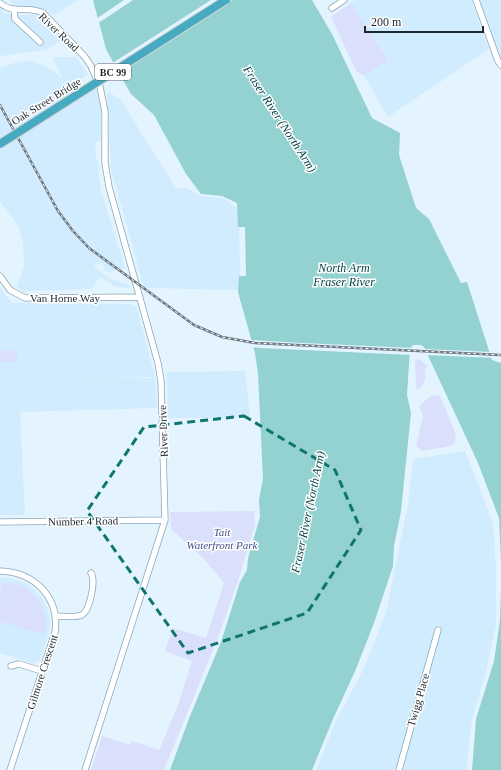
<svg xmlns="http://www.w3.org/2000/svg" width="501" height="770" font-family="'Times New Roman',serif">
<style>
.built{fill:#d0ecfe}
.green{fill:#dae0fc}
.water{fill:#93d2d1}
.pier{fill:#e3f4ff}
.lines{fill:none;stroke-linecap:round;stroke-linejoin:round}
.minor-casing{stroke:#8ba6b6;stroke-width:7}
.minor{stroke:#fff;stroke-width:5.5}
.rail-casing{stroke:#6a7780;stroke-width:2.5}
.rail{stroke:#fff;stroke-width:1;stroke-dasharray:3;stroke-linecap:butt}
.highway-bridge-casing{stroke:#d2d4d5;stroke-width:10;stroke-linecap:butt}
.highway-bridge{stroke:#46aac0;stroke-width:8}
.marked{fill:none;stroke:#0f766e;stroke-width:3;stroke-dasharray:8 5;stroke-linejoin:round}
.labels{text-anchor:middle;stroke-width:3;stroke-linejoin:round;paint-order:stroke}
.shield{fill:#fff;stroke:#61686d;stroke-width:1}
.shield-label{font-size:10px;font-weight:bold;fill:#1d272e}
.street-label{font-size:11px;fill:#1d272e;stroke:#fff}
.park-label{font-size:11px;font-style:italic;fill:#454e87;stroke:#fff}
.water-label{font-size:12px;font-style:italic;fill:#044142;stroke:#fff}
</style>
<rect width="100%" height="100%" fill="#e3f4ff"/>
<path class="built" d="M9,0H77L54,16L48,11L15,6Z
M355,0H471L489,49L388,117L364,76L388,60L351,3Z
M477,0H501V58L496,51Z
M0,8L4,13L17,15H39L62,39L46,50L0,56Z
M52,57H76L88,74L68,88L74,99L96,88L101,109V141L95,142L96,159L98,162L100,187L125,268L110,272L106,271L102,262L93,266L110,279L130,285V287L128,288L116,287L100,277L91,289L23,291L17,287L24,266L23,241L18,226L0,201V68L17,62L32,61L51,69L63,79Z
M107,91L120,99L176,188H187L200,196L223,198L239,209L240,290L144,288L111,168Z
M0,286L6,296L13,303L131,304L137,308L155,377L60,379L155,378L157,408L20,412L25,515H0Z
M245,371L250,418H168L167,372Z
M465,451L493,523L496,569V625L486,672L472,719L466,770H316L336,721L364,668L386,613L408,504L413,459Z
M0,577L18,580L30,586L40,595L47,607L50,620L49,632L40,660L34,664L0,653Z"/>
<path class="green" d="M351,3L388,60L364,76L356,71L331,17Z
M0,351H17V362H0Z
M417,359L420,360L428,366L425,368C426,376 426,384 419,389L416,388L415,361Z
M433,395L440,396L455,432L456,441L451,446L423,451L416,446L423,416L419,406L428,398Z
M254,511L255,525L238,581L217,640L164,770H91L102,736L130,745L132,741L159,750L178,705L192,661L165,651L173,628L206,638L224,583L204,559L171,529L170,512Z
M1,582L22,585L37,598L46,616L45,634L0,622Z"/>
<path class="water" d="M93,0H312L332,34L372,118L400,133L399,155L416,208L429,219L461,283L467,282L492,360L501,363V562L499,518L478,463L424,347L421,345H413L410,349L407,395L411,413L401,511L394,546L393,566L374,623L356,669L333,719L312,770H170L190,716L221,642L240,582L247,570L248,558L260,517L259,500L263,478L258,374L255,353L238,292L239,276H246L245,227H238L237,203L222,196L201,194L186,174L154,115L131,94L120,75L106,49Z
M501,590V770H472L476,719L494,661L500,620Z"/>
<path class="pier" d="M124,0H133L97,24L96,19Z
M211,0H232L117,74L111,64Z
M250,340L303,343L413,348L412,355L260,348L251,347Z
M423,349L492,352L494,358L426,355Z"/>
<g class="lines">
<defs>
<path id="minor" d="M476,0L498,61L501,65
M0,3C13,15 29,5 43,13L85,57L91,66L100,87L105,112V163L109,187L158,363L161,381L165,520L85,770
M332,8L344,0
M14,10L15,19L40,42
M0,276L10,290L25,298L140,297
M0,522L165,520
M0,571C34,572 60,597 55,632L10,770
M56,616C63,616 75,618 82,615C90,610 96,581 91,573
M11,666L19,664L42,671
M399,770L438,630"/>
</defs>
<use href="#minor" class="minor-casing"/>
<use href="#minor" class="minor"/>
<defs>
<path id="rail" d="M0,105L58,211L73,231L89,248L194,325L222,337L255,343L501,355"/>
</defs>
<use href="#rail" class="rail-casing"/>
<use href="#rail" class="rail"/>
<defs>
<path id="highway-bridge" d="M0,144L226,0"/>
</defs>
<use href="#highway-bridge" class="highway-bridge-casing"/>
<use href="#highway-bridge" class="highway-bridge"/>
</g>
<path class="marked" d="M244,416L335,470L361,530L307,613L188,653L87,511L144,427Z"/>
<g class="labels">
<rect class="shield" x="95" y="64" width="36" height="16" rx="3"/>
<g class="shield-label">
<text x="113" y="76">BC 99</text>
</g>
<g class="street-label">
<text transform="translate(59 32) rotate(44)" y="4">River Road</text>
<text transform="translate(46 101) rotate(-32)" y="4">Oak Street Bridge</text>
<text x="65" y="302">Van Horne Way</text>
<text transform="translate(163 431) rotate(-92)" y="4">River Drive</text>
<text transform="translate(83 521) rotate(-1)" y="4">Number 4 Road</text>
<text transform="translate(42 672) rotate(-72)" y="4">Gilmore Crescent</text>
<text transform="translate(418 700) rotate(-74)" y="4">Twigg Place</text>
</g>
<g class="park-label">
<text x="222" y="536">Tait<tspan x="222" dy="13">Waterfront Park</tspan></text>
</g>
<g class="water-label">
<text transform="translate(280 119) rotate(57)" y="4">Fraser River (North Arm)</text>
<text x="344" y="272">North Arm<tspan x="344" dy="14">Fraser River</tspan></text>
<text transform="translate(308 512) rotate(-78)" y="4">Fraser River (North Arm)</text>
</g>
</g>
<path d="M365 26v6h118v-6" fill="none" stroke="#1d272e" stroke-width="2"/>
<text x="371" y="26" font-size="12" fill="#1d272e" stroke="#ffffff" stroke-width="3" paint-order="stroke">200 m</text>
</svg>
